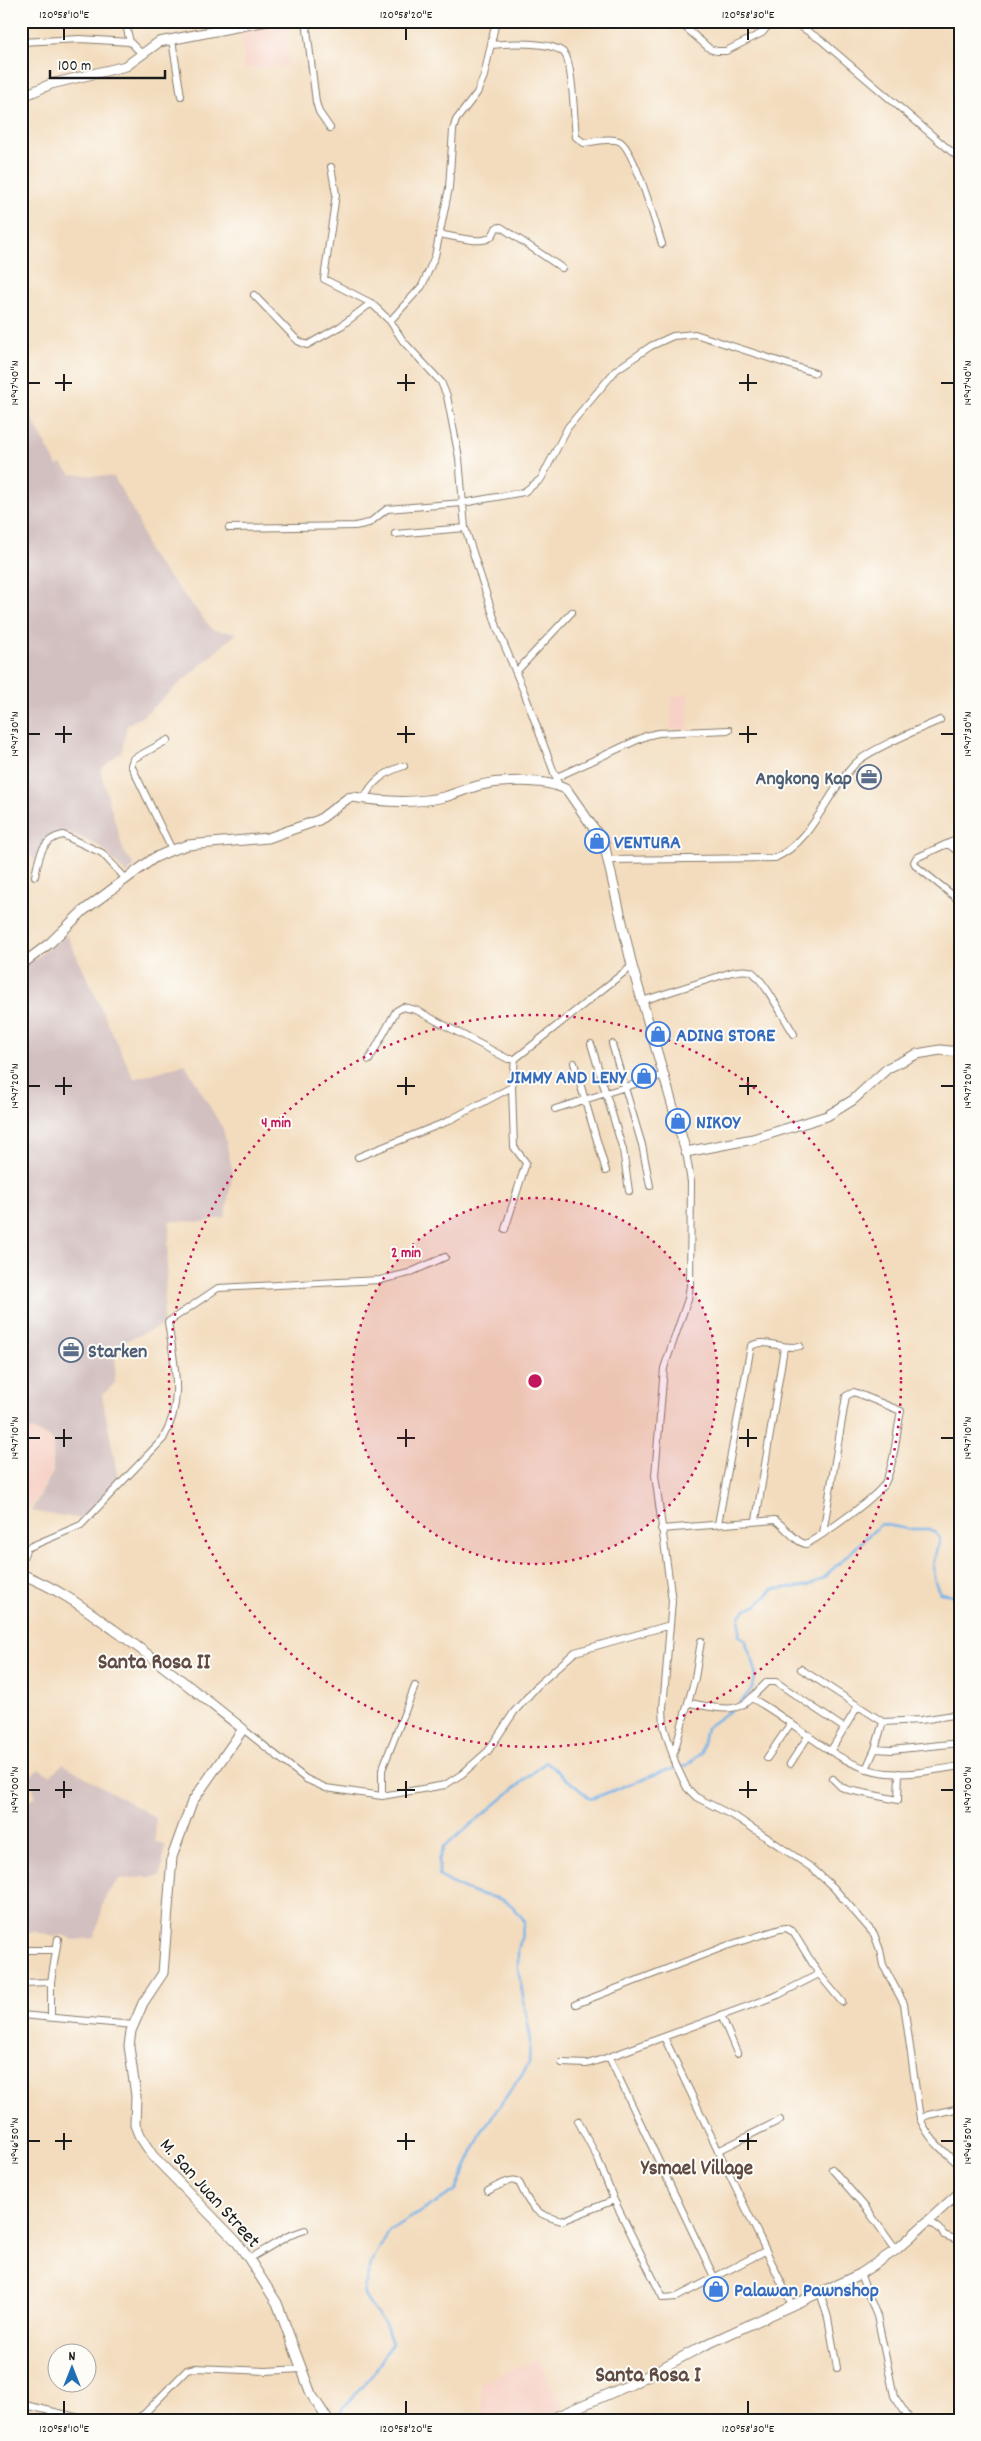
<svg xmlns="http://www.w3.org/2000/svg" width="981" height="2441" font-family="Dekko,sans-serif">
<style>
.built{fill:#f7d1c6}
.industrial{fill:#d2bfbf}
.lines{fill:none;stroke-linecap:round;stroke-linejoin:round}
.stream{stroke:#76b2e8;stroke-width:2.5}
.minor-casing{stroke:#887c6c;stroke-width:8}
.tertiary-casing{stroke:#887c6c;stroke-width:11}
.secondary-casing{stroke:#887c6c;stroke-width:11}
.minor{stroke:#fff;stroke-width:6}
.tertiary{stroke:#fff;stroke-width:9}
.secondary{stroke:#fff;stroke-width:9}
.ticks{fill:none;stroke:#1c1c1c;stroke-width:2}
.ring{fill:none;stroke:#c2185b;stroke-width:2.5;stroke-dasharray:2.5 5}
.labels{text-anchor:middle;stroke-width:4;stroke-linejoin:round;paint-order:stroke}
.service-label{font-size:20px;font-weight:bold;fill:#4e5e75;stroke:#fdfcf7;text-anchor:end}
.shop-label{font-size:20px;font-weight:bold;fill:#366cbe;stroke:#fdfcf7;text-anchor:start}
.street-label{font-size:20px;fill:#1c1c1c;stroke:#fdfcf7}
.neighbourhood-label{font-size:21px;font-weight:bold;fill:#604a44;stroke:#fdfcf7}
.quarter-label{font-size:22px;font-weight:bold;fill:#604a44;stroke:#fdfcf7}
.centre{fill:#c2185b;stroke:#fdfcf7;stroke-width:2.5}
.ring-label{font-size:15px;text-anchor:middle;font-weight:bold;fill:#c2185b;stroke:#fdfcf7;stroke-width:4;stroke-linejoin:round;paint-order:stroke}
.neatline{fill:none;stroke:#1c1c1c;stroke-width:2}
.ticks-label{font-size:12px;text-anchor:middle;fill:#1c1c1c}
</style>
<rect width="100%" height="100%" fill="#fdfcf7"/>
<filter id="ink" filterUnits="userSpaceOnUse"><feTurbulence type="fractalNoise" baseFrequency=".02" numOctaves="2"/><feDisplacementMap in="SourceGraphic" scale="10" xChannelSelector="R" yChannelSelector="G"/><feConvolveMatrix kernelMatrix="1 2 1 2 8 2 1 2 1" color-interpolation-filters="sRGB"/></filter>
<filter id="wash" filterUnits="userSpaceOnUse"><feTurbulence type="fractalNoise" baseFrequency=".0096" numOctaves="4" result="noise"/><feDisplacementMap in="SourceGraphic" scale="20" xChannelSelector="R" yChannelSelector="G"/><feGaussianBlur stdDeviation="1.12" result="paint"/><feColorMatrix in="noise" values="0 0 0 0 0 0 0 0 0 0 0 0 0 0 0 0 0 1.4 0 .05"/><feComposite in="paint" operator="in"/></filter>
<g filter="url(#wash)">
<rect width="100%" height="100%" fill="#f3dcbd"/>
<path class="built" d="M288,22V66L244,69L241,29Z
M688,692V730H671L672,698Z
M21,1426L46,1437L52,1444V1471L30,1509L21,1507Z
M537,2359L549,2379L563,2411L544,2420H487L482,2408L481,2383Z"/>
<path class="industrial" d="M21,411L32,418L57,466L61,464L71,474L114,477L137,518L149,553L213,630L237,633L143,716L127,725L122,751L100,770L124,852L135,866L126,874L101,847L68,832L45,838L35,861L24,847L21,849Z
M67,935L134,1079L185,1064L223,1129L233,1172L225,1217L204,1222L170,1221L163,1325L116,1345L115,1383L102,1395L118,1478L83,1519L31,1511L53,1472V1442L49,1437L21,1426V1104L24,1103L21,1070V969Z
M63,1764L156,1818L155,1841L166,1846L160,1876L119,1879L106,1895L94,1938L74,1940L63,1935L55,1937L36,1932L21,1933V1805L36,1797L29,1777L39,1769L50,1775Z"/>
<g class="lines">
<path class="stream" d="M739,1703C751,1692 759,1681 754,1664C751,1655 747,1650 746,1641L739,1636L740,1616L746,1609L756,1606L773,1589L808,1586L822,1579L881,1524L908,1529H930L936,1533L940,1540C933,1560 929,1574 940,1593L953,1595L960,1593
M333,2420L373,2374L392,2344L386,2326L367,2301L364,2289L371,2264L389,2231L456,2190L482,2131L529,2064L530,2035L518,1969V1950L525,1922C510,1899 504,1899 478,1894C465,1892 451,1882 439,1876V1860L444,1847L546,1762L591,1799L664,1771L686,1766L701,1753L706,1728L731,1710"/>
</g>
</g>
<g filter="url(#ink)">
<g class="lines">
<defs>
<path id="minor" d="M125,21L130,42L141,53
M306,21L316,102L319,112L330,128
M332,21L390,23L404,21
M496,21L484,76L477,93L456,120L453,130L449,188L435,256L422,286L390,321L403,341L441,382L447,396L459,458L465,528L498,630L524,692L559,786
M678,21L710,49L717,51H726L762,33L772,21
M792,21L821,40L960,159
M172,40L181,96
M21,42L80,39L130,42
M491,45C507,43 552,41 564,53C573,62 574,121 576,137L584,143C594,142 609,137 619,141C634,147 656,226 662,244
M331,167L336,194L324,279L371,303
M439,234C450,236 481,244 489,238C492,237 495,231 496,228L501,227L562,268
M254,295L298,341L307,345L341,326L371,303L390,321
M229,528L355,526L369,523L387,509L463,503L524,492L541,479L568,427L616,370L651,346L673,336L695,334L815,373
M395,534L465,528
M516,672L572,612
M168,740L133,759L131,765L172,850
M557,777L646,736L658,733L729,730
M364,800C370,782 387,771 404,766
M960,838L916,858L914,862L916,866L960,901
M948,844L960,853
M609,860L775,858C814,841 826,792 856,763C870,749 920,729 940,720
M35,876C39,857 41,839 63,835L102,853L126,879
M642,1001L732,972C739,971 746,969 752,972C764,980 785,1020 794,1034
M591,1044L623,1150L629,1191
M612,1044L642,1145L650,1186
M369,1060L396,1011L403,1007L416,1010L508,1059H515
M574,1063L606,1171
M555,1109L664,1075
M686,1152L691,1182L690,1285L688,1299L664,1368L655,1475L672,1601L663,1708L664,1727L676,1765L687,1788L696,1797L739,1819L812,1868L833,1887L874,1934L880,1950L883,1965L904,2004L920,2119C931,2142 942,2149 960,2166
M358,1157L446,1122L512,1087L515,1059L632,966
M505,1229L526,1163L514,1147L512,1087
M756,1520L784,1348
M718,1524L751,1346C765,1337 783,1351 800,1346
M21,1526V1530
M661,1529L775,1520C785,1526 796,1543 806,1544C823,1535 876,1498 885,1483C895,1462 896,1434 901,1411L854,1392L846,1396L823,1533
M21,1562L27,1548L81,1525L163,1439C185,1400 174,1364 168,1322L218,1288L380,1280L409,1273L445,1257
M801,1669L883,1722L921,1720L960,1714
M751,1698L767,1682H776L844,1728
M689,1703C710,1706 736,1716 751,1698C795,1720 838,1769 887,1773C911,1775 936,1770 960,1766
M243,1729L306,1779L326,1788L382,1796L445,1785L462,1774L488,1751L514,1712L538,1685L575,1652L670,1625
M875,1749L891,1750L960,1743
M831,1750L858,1706
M673,1756L695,1678L701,1641
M767,1758L791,1723
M790,1764L809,1735
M866,1769L875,1749L883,1722
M833,1779L841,1787L849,1790L898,1800L899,1773
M382,1796V1770L415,1686
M21,1950H55
M21,1983L51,1982
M576,2004L726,1946L780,1929L786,1928L793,1932L819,1974
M21,2015L134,2025
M721,2015L737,2053
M51,2016V1982L58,1939
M664,2037L792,2305
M609,2057L714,2277
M562,2063L587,2064L609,2057L778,1995L819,1974L842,2002
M920,2119L928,2115L960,2108
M578,2121L597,2157L614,2200L663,2298L677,2297L765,2251
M718,2151L780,2120
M832,2169L866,2208L896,2250
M488,2191C531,2167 513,2189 536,2210C543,2216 554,2219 562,2221L614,2200
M928,2220L940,2229L944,2235L960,2241
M249,2259L288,2236L305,2230
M860,2274L877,2316L894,2396L910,2420
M820,2292L828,2318L837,2368
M21,2404L88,2420
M134,2420L144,2414L187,2370L195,2368L266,2371L301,2369"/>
<path id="tertiary" d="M21,97L51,84L126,66L159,42L267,21
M21,965L50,943L83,911L154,858L172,850L188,845L268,838L319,820L348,798L353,797C383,802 414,804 444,797C455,794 466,789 477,786C499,780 546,778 567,790L604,843L632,966L686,1152L753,1139L827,1116L853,1100L888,1068L917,1054L940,1050L960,1052
M21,1574C57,1588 82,1606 113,1629C157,1660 200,1695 243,1729L192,1802L172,1857L163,1973L143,2003L131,2031L129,2046L136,2096L135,2125L139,2135L153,2156L236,2241L249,2259L277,2303L311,2394L328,2420"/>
<path id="secondary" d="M548,2420L632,2384L701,2347L860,2274L896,2250L960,2192"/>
</defs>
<use href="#minor" class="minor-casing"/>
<use href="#tertiary" class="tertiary-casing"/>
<use href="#secondary" class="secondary-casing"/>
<use href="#minor" class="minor"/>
<use href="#tertiary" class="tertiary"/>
<use href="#secondary" class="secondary"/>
</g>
</g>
<path class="ticks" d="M64,28V40M406,28V40M748,28V40M64,374V391M406,374V391M748,374V391M28,383H40M55,383H72M397,383H415M739,383H757M941,383H954M64,726V743M406,726V743M748,726V743M28,734H40M55,734H72M397,734H415M739,734H757M941,734H954M64,1077V1095M406,1077V1095M748,1077V1095M28,1086H40M55,1086H72M397,1086H415M739,1086H757M941,1086H954M64,1429V1447M406,1429V1447M748,1429V1447M28,1438H40M55,1438H72M397,1438H415M739,1438H757M941,1438H954M64,1781V1798M406,1781V1798M748,1781V1798M28,1790H40M55,1790H72M397,1790H415M739,1790H757M941,1790H954M64,2133V2150M406,2133V2150M748,2133V2150M28,2141H40M55,2141H72M397,2141H415M739,2141H757M941,2141H954M64,2401V2414M406,2401V2414M748,2401V2414"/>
<circle cx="535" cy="1381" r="183" fill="#c2185b" fill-opacity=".12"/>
<g class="ring">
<circle cx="535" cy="1381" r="183"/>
<circle cx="535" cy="1381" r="366"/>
</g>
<defs>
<symbol id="office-ring" viewBox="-11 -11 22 22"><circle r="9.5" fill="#fdfcf7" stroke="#5c6f8a" stroke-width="1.5"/><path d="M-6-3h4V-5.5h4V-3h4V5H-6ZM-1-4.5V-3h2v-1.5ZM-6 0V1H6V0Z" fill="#5c6f8a"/></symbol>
<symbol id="shop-ring" viewBox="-11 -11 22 22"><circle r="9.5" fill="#fdfcf7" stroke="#3f7fe0" stroke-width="1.5"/><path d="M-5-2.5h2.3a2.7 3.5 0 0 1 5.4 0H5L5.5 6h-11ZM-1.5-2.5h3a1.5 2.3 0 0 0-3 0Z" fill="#3f7fe0"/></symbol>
</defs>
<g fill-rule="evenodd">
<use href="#office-ring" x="855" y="763" width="28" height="28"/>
<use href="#shop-ring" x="583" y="827" width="28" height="28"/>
<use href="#shop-ring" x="644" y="1020" width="28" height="28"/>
<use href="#shop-ring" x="630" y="1062" width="28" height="28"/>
<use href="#shop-ring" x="664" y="1107" width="28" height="28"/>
<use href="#office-ring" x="57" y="1336" width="28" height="28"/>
<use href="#shop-ring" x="702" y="2275" width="28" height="28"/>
</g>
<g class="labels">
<g class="service-label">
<text x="852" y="784">Angkong Kap</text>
<text x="88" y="1357" text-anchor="start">Starken</text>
</g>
<g class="shop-label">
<text x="614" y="848">VENTURA</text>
<text x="676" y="1041">ADING STORE</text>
<text x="626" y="1083" text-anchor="end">JIMMY AND LENY</text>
<text x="696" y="1128">NIKOY</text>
<text x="734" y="2296">Palawan Pawnshop</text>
</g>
<g class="street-label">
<text transform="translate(211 2192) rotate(48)" y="7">M. San Juan Street</text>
</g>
<g class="neighbourhood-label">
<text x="697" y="2174">Ysmael Village</text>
</g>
<g class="quarter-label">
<text x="154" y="1668">Santa Rosa II</text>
<text x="648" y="2381">Santa Rosa I</text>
</g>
</g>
<circle cx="535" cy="1381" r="8" class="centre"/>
<g class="ring-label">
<text x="276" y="1127">4 min</text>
<text x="406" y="1257">2 min</text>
</g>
<rect width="981" height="2441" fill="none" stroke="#fdfcf7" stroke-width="55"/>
<g transform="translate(72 2368)"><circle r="24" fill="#fdfcf7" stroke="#a3a29f"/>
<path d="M0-4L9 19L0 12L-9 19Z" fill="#1f6fb2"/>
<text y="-8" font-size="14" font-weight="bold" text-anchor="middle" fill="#1c1c1c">N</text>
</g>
<path d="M50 70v8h115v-8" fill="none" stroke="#1c1c1c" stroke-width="2.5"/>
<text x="58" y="70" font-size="15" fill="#1c1c1c" stroke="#fdfcf7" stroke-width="4" paint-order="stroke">100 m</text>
<rect x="28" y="28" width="926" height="2386" class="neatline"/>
<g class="ticks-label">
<text x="64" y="18">120°58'10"E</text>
<text x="406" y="18">120°58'20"E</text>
<text x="748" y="18">120°58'30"E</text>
<text transform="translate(14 383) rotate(-90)" y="4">14°47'40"N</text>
<text transform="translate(967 383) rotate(-90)" y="4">14°47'40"N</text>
<text transform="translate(14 734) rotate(-90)" y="4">14°47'30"N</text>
<text transform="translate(967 734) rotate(-90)" y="4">14°47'30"N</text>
<text transform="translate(14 1086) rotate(-90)" y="4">14°47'20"N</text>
<text transform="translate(967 1086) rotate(-90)" y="4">14°47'20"N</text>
<text transform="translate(14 1438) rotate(-90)" y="4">14°47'10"N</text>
<text transform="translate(967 1438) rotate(-90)" y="4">14°47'10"N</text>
<text transform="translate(14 1790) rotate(-90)" y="4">14°47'00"N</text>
<text transform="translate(967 1790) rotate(-90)" y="4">14°47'00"N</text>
<text transform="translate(14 2141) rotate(-90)" y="4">14°46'50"N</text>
<text transform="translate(967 2141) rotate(-90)" y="4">14°46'50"N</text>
<text x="64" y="2432">120°58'10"E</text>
<text x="406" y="2432">120°58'20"E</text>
<text x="748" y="2432">120°58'30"E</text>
</g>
</svg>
